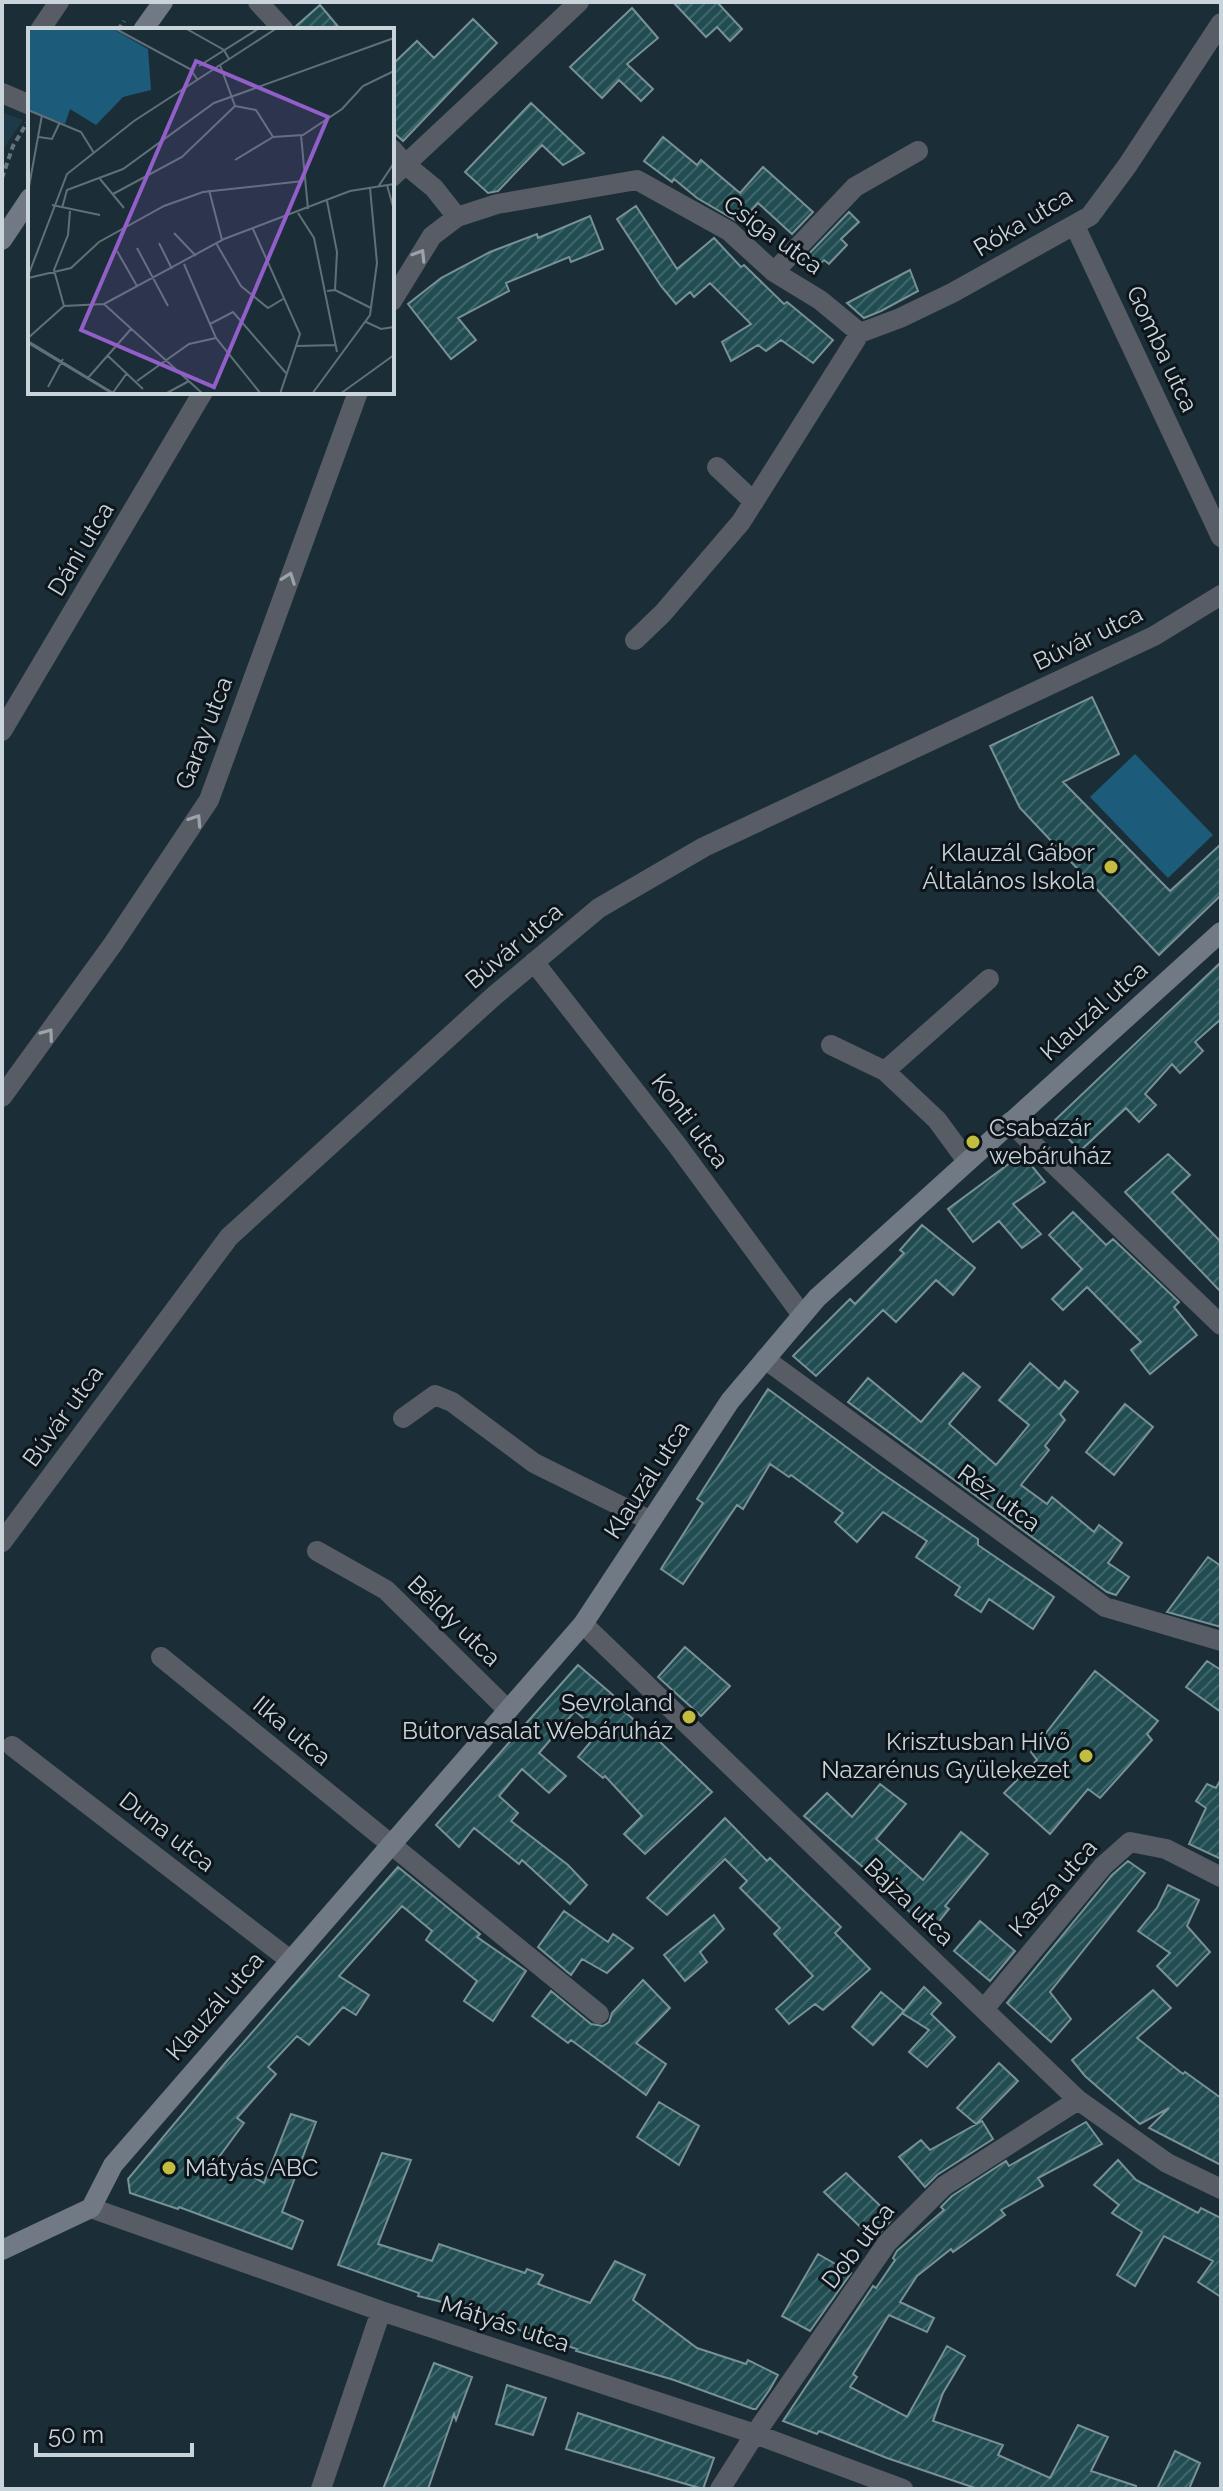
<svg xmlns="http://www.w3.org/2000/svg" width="1223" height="2491" font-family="Raleway,sans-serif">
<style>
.built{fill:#1e3947}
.green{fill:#1c5c7a}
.building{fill:url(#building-hatch);stroke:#779195;stroke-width:2}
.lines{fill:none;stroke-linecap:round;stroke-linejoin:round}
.path{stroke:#64747c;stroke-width:4;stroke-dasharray:6 4;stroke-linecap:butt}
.street{stroke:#585d65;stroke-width:20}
.secondary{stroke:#717985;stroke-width:20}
.oneway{stroke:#9ba4ab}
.poi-dot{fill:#c2bd3f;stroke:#0d151a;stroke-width:3}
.labels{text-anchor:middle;stroke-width:6;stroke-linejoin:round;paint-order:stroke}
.street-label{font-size:24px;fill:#c8d4da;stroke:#0d151a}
.poi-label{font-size:24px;fill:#c8d4da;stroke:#0d151a;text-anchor:end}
.inset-road{fill:none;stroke:#607079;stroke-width:2}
.view{fill:#925ec7;fill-opacity:0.15;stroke:#925ec7;stroke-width:4}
.inset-edge{fill:none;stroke:#c8d4da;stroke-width:4}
</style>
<defs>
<pattern id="building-hatch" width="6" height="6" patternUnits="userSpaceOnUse" patternTransform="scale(2)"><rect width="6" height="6" fill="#214d52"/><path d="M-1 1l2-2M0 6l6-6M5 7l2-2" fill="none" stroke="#40666a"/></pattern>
</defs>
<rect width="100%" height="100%" fill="#1b2e38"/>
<path class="built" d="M2,112L23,120L2,151Z"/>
<path class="green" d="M1135,754L1213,835L1168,878L1090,797Z"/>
<path class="building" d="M673,2H717L742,29L730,41L717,27L706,37Z
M320,5L341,30H297L296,26Z
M632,8L658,38L627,64L653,89L641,101L619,80L602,98L570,67Z
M473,19L497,43L403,141L392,131V65L417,41L434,58Z
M531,103L584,153L563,165L542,145L498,191L488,193L465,172Z
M663,137L697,165L701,160L740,193L763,167L813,212L792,234L758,203L740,223L697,198L674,179L672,182L644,161Z
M636,206L677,269L714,238L741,267L744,265L784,304L787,302L833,340L813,363L781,340L766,351L758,345L731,361L722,342L751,324L710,283L694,297L690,292L676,304L661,286L617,219Z
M849,212L859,222L841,239L847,245L829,264L824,260L813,271L802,261Z
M590,216L603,249L571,262L569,257L506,283L509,291L458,318L476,340L451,359L408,304L441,278L490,252L537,234L538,238Z
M910,270L918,291L881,311L864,318L847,303Z
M1092,697L1119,754L1063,782L1170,891L1221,844V895L1159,955L1020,808L990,746Z
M1221,962V1019L1195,1042L1203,1051L1180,1073L1172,1064L1145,1094L1156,1105L1139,1122L1126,1108L1080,1151L1053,1122Z
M1022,1154L1045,1182L1013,1204L1041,1234L1022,1248L999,1221L973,1242L948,1209Z
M1168,1154L1190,1175L1172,1192L1221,1242V1292L1125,1192Z
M1073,1212L1106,1245L1113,1239L1179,1302L1174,1307L1197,1335L1150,1374L1131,1350L1141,1342L1087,1287L1063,1310L1052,1299L1082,1269L1049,1235Z
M922,1225L975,1268L953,1295L936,1280L896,1322L883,1310L816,1376L793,1356L850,1299L855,1304L904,1253L900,1250Z
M1030,1363L1059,1389L1065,1381L1078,1392L1060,1414L1065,1420L1045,1446L1049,1450L1021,1485L1047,1504L1052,1497L1094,1532L1099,1525L1122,1543L1108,1563L1129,1577L1116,1595L1107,1592L848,1402L868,1378L921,1422L963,1373L980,1387L949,1424L996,1465L1029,1425L999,1400Z
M768,1389L880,1472L978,1539V1545L1054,1597L1033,1629L989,1599L981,1612L955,1595L960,1587L916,1557L927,1541L883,1512L857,1542L835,1522L843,1513L791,1475L789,1477L770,1464L743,1509L737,1505L683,1584L661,1569L703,1503L697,1499Z
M1125,1404L1153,1427L1114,1475L1086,1452Z
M1208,1557L1221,1566V1627L1167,1612Z
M685,1647L730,1686L701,1716L658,1677Z
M1207,1661L1221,1670V1712L1186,1687Z
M578,1665L613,1695L609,1699L656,1738L712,1792L645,1854L624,1834L642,1816L605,1776L603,1778L578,1757L599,1732L575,1711L539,1753L566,1776L549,1793L522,1769L499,1796L518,1813L511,1821L568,1865L587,1885L570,1904L522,1860L519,1864L474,1828L459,1847L436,1825Z
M1095,1671L1158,1721L1147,1734L1152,1740L1100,1798L1088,1789L1050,1834L1004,1793L1037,1760L1031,1752Z
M1221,1779V1859L1189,1844L1206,1808L1196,1801L1207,1784L1216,1788Z
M880,1784L906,1804L876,1839L923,1880L961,1832L988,1854L945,1906L949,1909L931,1931L871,1877L872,1875L804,1816L827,1793L852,1817Z
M725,1818L767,1861L770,1858L841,1927L835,1933L870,1969L823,2010L815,2004L789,2024L776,2009L813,1976L774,1934L780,1928L740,1888L747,1881L725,1859L667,1915L647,1898Z
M1128,1861L1145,1873L1050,1992L1071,2019L1051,2042L1007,2003L1112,1875Z
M398,1867L480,1934L477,1937L526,1971L493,2021L464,2001L477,1981L426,1940L432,1931L402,1906L339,1976L369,1995L356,2015L343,2007L309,2045L297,2036L268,2067L276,2074L237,2118L244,2123L219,2157L264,2183L291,2114L316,2122L282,2212L303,2221L292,2249L179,2207L178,2209L130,2193L128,2179L226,2062Z
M1168,1885L1199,1900L1187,1926L1210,1952L1177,1986L1157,1966L1170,1953L1138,1931L1157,1908Z
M564,1911L608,1942L613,1934L633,1948L607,1973L582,1959L571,1975L538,1947Z
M714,1915L724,1929L700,1952L707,1962L685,1981L664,1955Z
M980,1921L1015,1951L990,1981L954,1951Z
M643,1980L670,2008L636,2043L666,2064L646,2095L571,2040L568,2043L532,2016L551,1991L591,2024L603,2026L609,2022L612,2013Z
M924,1987L941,2003L931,2014L955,2037L927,2067L909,2052L929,2030L902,2013Z
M1153,1990L1171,2008L1137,2038L1183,2074L1185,2072L1221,2098V2165L1149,2128L1169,2108L1140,2124L1085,2076L1072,2060Z
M881,1992L904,2011L873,2045L852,2027Z
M999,2063L1018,2081L976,2124L957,2108Z
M659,2102L699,2126L679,2165L637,2137Z
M982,2121L993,2139L937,2175L925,2187L899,2157L921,2140L930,2150Z
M1086,2122L1102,2144L1038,2178L1043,2186L1001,2210L1005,2215L953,2252L951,2249L917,2276L900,2302L934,2318L927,2332L889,2315L853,2374L857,2377L850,2387L907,2417L947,2346L965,2356L943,2393L933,2421L1003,2445L998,2455L1050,2478L1078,2425L1108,2437L1091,2471L1136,2486L1135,2489H978L887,2458L819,2431L817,2434L783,2421L873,2286L876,2288L895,2260L893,2258L897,2251L944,2210L941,2207L952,2196L1006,2161L1009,2166Z
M382,2153L411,2160L378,2244L432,2261L439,2244L525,2273L527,2269L543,2275L538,2284L590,2303L615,2261L645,2275L633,2300L697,2348L746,2364L748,2360L778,2375L770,2389L756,2409H753L674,2380L576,2351L577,2349L519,2330L458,2306L418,2296L419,2293L338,2265Z
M1118,2160L1136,2180L1198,2213L1201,2208L1221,2218V2297L1198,2282L1213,2261L1164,2236L1135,2286L1117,2275L1142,2232L1112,2213L1119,2205L1094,2185Z
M846,2173L893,2218L874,2240L824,2192Z
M818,2254L851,2273L810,2331L782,2316Z
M434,2363L472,2377L456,2420L454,2414L428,2489H383Z
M507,2385L546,2398L533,2435L496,2424Z
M578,2413L714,2458L703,2489L566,2449Z
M1175,2451L1200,2463L1189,2489H1157Z"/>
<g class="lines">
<path class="path" d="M118,30L124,21
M2,178L13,146L27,123"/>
<path class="street" d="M258,2L284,30
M40,30L59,2
M2,93L30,105
M392,149L406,165L434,188L457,217
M392,177L579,2
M1075,226L1221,537
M774,272L855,187L918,151
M392,301L432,236L457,217L497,204L637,180L729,231L774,272L820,300L860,333L741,522L663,613L635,640
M860,333L900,318L952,293L1090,216L1127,166L1221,23
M717,467L754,502
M2,731L203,392
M534,962L677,1145L802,1315
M831,1045L885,1071L937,1120L967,1161
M885,1071L989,979
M2,1097L113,944L209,800L358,392
M1010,1122L1221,1325
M765,1359L1105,1607L1221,1641
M403,1418L435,1395L452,1402L534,1463L651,1521
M2,1542L229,1237L494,996L599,908L704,847L1154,636L1221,595
M317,1551L386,1590L508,1710
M583,1624L1078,2100L1167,2163L1221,2189
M161,1657L599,2014
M12,1746L290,1960
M984,2009L1103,1866L1130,1842L1166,1849L1221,1877
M91,2208L381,2311L755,2434L903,2489
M321,2489L381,2311
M720,2489L755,2434L887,2243L944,2186L1078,2100"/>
<path class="secondary" d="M143,30L163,2
M2,240L30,198
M2,2250L91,2208L113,2165L583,1624L730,1401L817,1298L1221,932"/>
</g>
<defs><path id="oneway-chevron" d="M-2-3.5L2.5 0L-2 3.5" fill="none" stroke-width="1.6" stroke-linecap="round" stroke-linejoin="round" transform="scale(2)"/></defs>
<g class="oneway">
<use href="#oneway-chevron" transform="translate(420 255) rotate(-58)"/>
<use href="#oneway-chevron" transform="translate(289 578) rotate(-70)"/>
<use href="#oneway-chevron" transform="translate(196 820) rotate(-57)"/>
<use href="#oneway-chevron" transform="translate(48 1034) rotate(-54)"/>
</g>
<g class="poi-dot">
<circle cx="1111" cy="867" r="8"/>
<circle cx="973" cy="1142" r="8"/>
<circle cx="689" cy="1717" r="8"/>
<circle cx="1086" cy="1756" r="8"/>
<circle cx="169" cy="2168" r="8"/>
</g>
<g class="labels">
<g class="street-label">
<text transform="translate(1023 222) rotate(-31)" y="8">Róka utca</text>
<text transform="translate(773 235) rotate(36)" y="8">Csiga utca</text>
<text transform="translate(1162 349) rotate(65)" y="8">Gomba utca</text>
<text transform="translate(81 549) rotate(-59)" y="8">Dáni utca</text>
<text transform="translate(1088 638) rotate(-26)" y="8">Búvár utca</text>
<text transform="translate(204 733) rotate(-69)" y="8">Garay utca</text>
<text transform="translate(514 946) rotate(-40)" y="8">Búvár utca</text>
<text transform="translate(1094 1011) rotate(-42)" y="8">Klauzál utca</text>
<text transform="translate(690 1121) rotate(53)" y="8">Konti utca</text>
<text transform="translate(63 1416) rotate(-54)" y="8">Búvár utca</text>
<text transform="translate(647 1480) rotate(-57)" y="8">Klauzál utca</text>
<text transform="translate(999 1498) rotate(36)" y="8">Réz utca</text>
<text transform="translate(454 1621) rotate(44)" y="8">Béldy utca</text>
<text transform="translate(292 1731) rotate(40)" y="8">Ilka utca</text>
<text transform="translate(167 1832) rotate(38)" y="8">Duna utca</text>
<text transform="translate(1053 1888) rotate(-49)" y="8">Kasza utca</text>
<text transform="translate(909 1902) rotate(44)" y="8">Bajza utca</text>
<text transform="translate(215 2006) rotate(-49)" y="8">Klauzál utca</text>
<text transform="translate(858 2246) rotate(-52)" y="8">Dob utca</text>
<text transform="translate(505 2324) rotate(18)" y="8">Mátyás utca</text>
</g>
<g class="poi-label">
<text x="1095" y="861">Klauzál Gábor<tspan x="1095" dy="28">Általános Iskola</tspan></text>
<text x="989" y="1136" text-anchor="start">Csabazár<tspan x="989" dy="28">webáruház</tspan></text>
<text x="673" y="1711">Sevroland<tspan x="673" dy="28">Bútorvasalat Webáruház</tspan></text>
<text x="1070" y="1750">Krisztusban Hívő<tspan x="1070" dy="28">Nazarénus Gyülekezet</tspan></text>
<text x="185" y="2176" text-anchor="start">Mátyás ABC</text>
</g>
</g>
<g transform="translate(28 28)">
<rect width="366" height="366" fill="#1b2e38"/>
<path d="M0,0H83L120,21L123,62L95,69L68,97L42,81L37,96L0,82Z" fill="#1c5c7a"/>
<path class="inset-road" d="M86,0L162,41L169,51M157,0L196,22L201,31M192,37L207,78M171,38L230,1M0,82L53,104L66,125M273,107L280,181M11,109L24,111L32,94M245,109L275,107L314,81L335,58L366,43M207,132L245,109L228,82L207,78M72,151L96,180M359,157L366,182M350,159L366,135M181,162L194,212M0,164L14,87M85,166L154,129L207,78M299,173L309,224L307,262L299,263M24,177L72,187M34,180L39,162L95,141L186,75L366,10M270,185L286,210L309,324M225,201L272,306L252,366M146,205L168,228M131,215L144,241M188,215L213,258L240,280L255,271M109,220L140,278M89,223L109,258M156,236L188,310L233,366M0,248L39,146L106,93L249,0M0,250L43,240L71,214L136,178L175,164L275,153M307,262L343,280M76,276L196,211L322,163L366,156M76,276L175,366M36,278L26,242L40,207L42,183M338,294L353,301L366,299M182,296L205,284L258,345M0,310L36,278L76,276M0,313L87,366M0,315L85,366M269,318L308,317M79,327L115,361M59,351L103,301M109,353L161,316L188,310M20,359L35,331M84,366L99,345M137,366L161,353M284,366L342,287L349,235L342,160M312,366L366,327"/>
<path class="view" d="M168,33L300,89L186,359L53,302Z"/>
<rect width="366" height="366" class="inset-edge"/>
</g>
<rect width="1223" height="2491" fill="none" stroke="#c8d4da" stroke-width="8"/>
<path d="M36 2443v12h156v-12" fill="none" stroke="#c8d4da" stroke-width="4"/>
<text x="48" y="2443" font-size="24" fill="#c8d4da" stroke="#0d151a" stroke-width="6" paint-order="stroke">50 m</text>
</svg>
